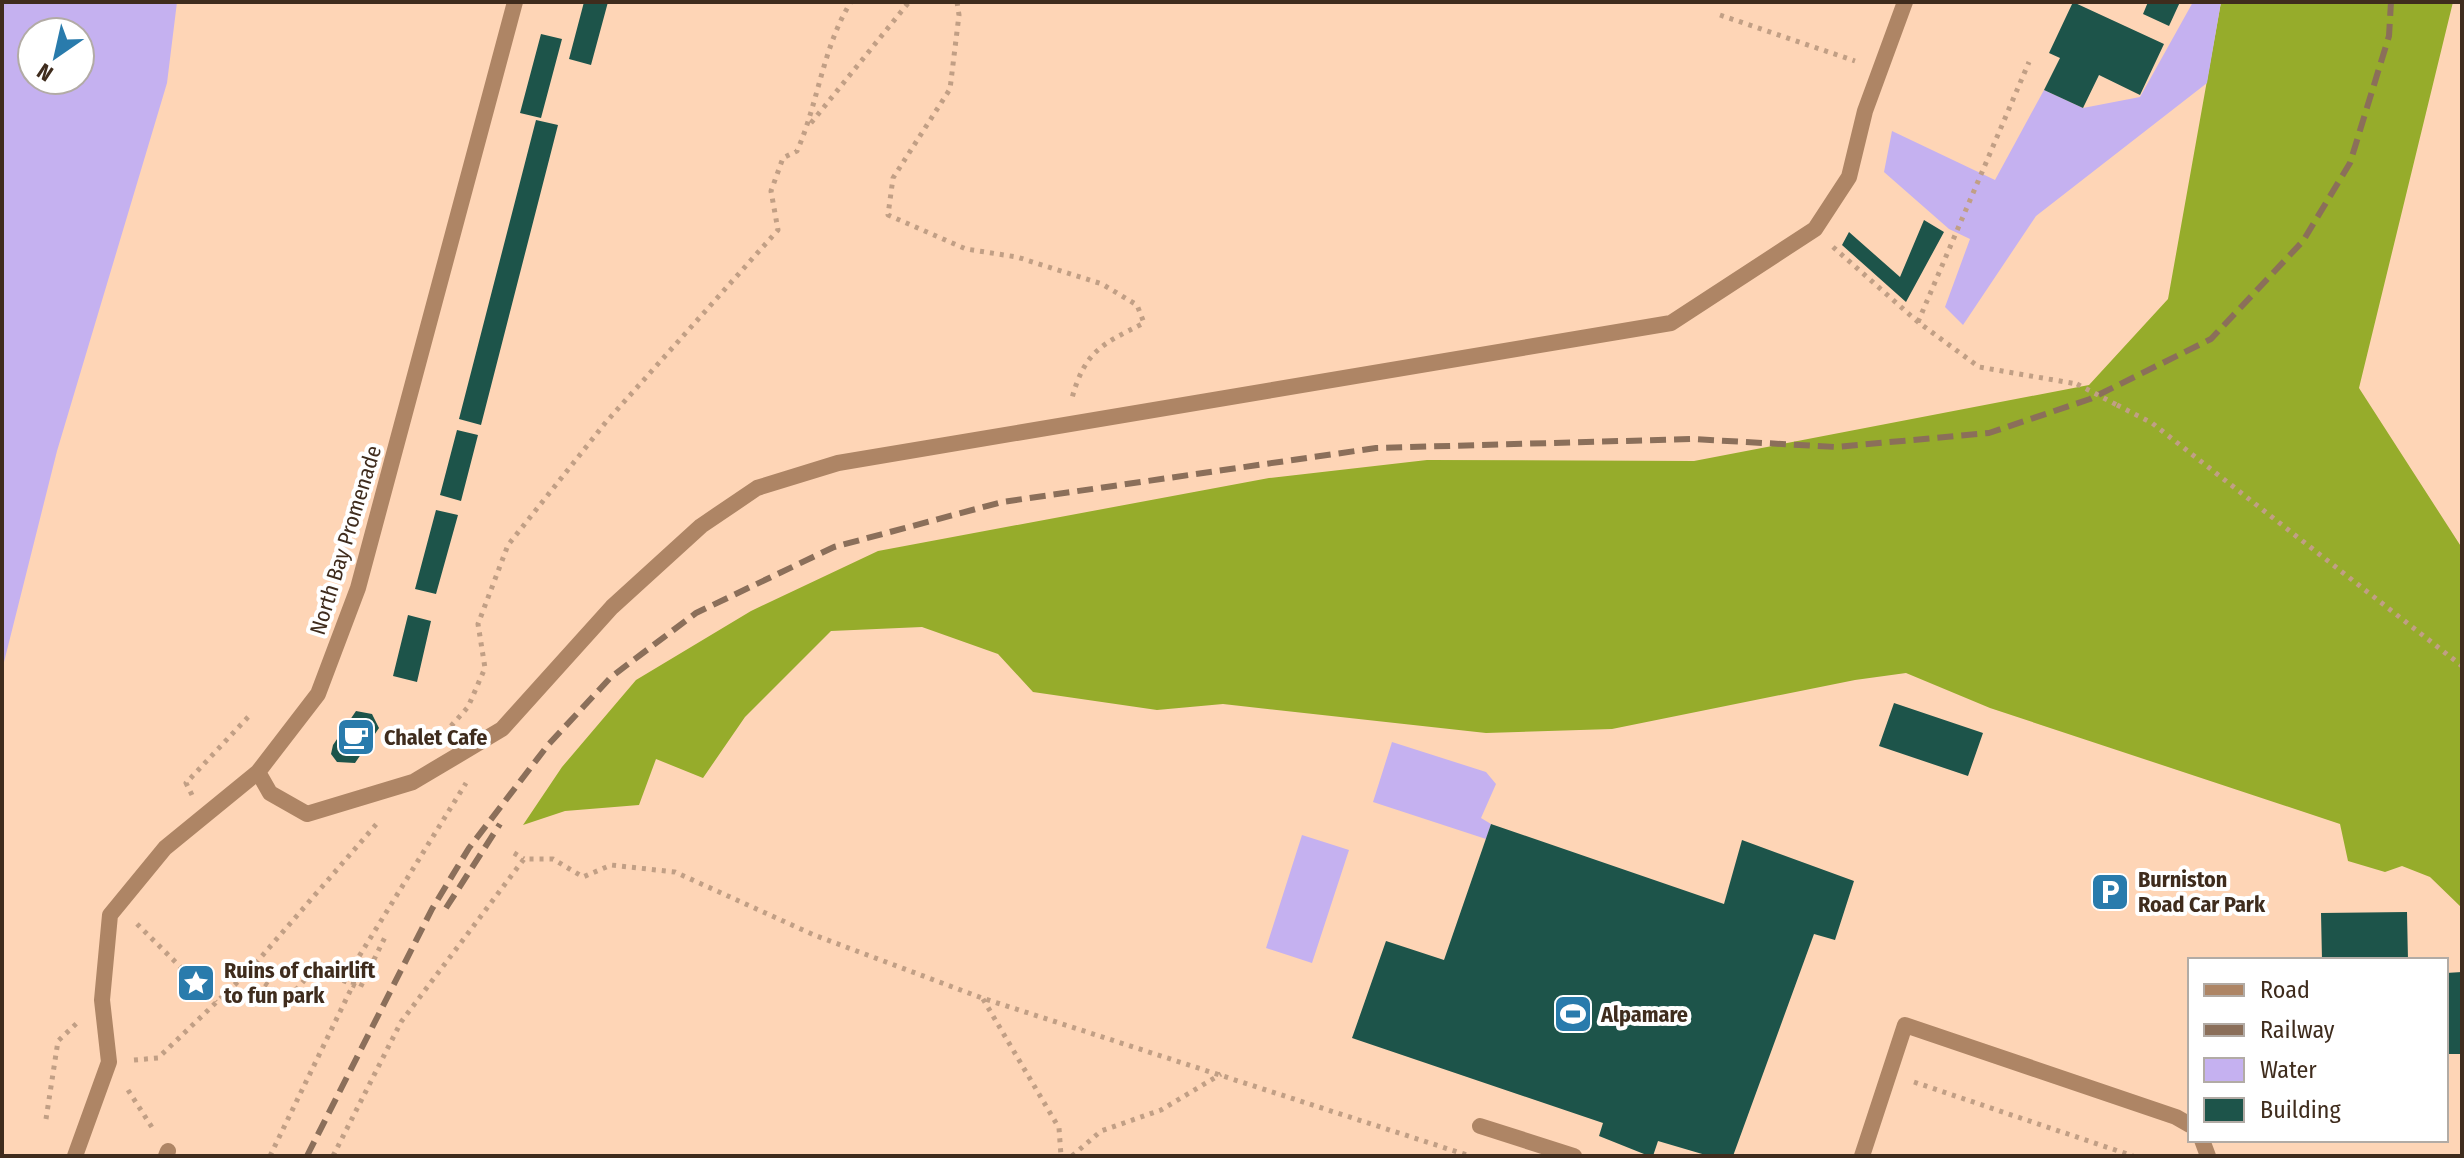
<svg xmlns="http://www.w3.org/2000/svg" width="2464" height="1158" font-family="'Fira Sans Condensed',sans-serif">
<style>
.forest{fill:#96ac2b}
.water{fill:#c5b1f0;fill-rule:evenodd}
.building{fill:#1d544a}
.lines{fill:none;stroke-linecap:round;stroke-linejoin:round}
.path{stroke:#c19f85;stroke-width:5;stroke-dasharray:4 6;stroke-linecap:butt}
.lane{stroke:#ae8565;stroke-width:16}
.street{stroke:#ae8565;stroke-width:16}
.rail{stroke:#8b6f5a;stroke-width:6;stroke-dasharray:16 8;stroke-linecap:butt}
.path-bridge{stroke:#c19f85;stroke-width:5;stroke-dasharray:4 6;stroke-linecap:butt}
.labels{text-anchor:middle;stroke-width:8;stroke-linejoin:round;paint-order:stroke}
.street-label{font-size:22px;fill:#3f2c1d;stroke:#fff}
.poi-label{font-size:22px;font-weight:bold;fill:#3f2c1d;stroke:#fff;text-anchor:start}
</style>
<rect width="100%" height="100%" fill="#fed5b6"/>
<path class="forest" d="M2221,2H2453L2359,388L2462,548V908L2430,877L2402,866L2385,872L2348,861L2340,824L1990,708L1906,673L1855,680L1612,729L1486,733L1223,704L1157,710L1033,692L998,654L922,627L831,631L745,717L703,778L656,759L639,805L565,811L523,825L562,767L636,680L751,611L878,551L1269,478L1427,460L1694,461L2089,385L2168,299Z"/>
<path class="water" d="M2,2H177L167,83L57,451L2,670ZM32,32H80V80H32Z
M2193,2H2221L2207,83L2036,216L1963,325L1945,307L1970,239L1949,229L1884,172L1892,131L1995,180L2044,90L2083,108L2140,97Z
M1392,742L1486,772L1496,784L1481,818L1491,824L1486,839L1373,802Z
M1302,835L1349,850L1312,963L1266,948Z"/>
<path class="building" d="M584,2H608L591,65L569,59Z
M2073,2L2164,44L2140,95L2099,75L2083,108L2044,90L2060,58L2049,53Z
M2148,2H2180L2169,26L2143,14Z
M541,34L562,39L541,118L520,113Z
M536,120L558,125L481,425L459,419Z
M1924,220L1944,232L1906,302L1842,245L1849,232L1900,277Z
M457,430L478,435L461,501L440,495Z
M436,510L458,515L436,594L415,589Z
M408,615L431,621L417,682L393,676Z
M1894,703L1983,733L1968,776L1879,746Z
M356,711L372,714L379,728L355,763L337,762L331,754L333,745Z
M1491,824L1724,904L1742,840L1854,881L1835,940L1814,934L1733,1156H1709L1658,1141L1653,1156H1649L1599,1136L1603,1123L1352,1038L1386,941L1444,960Z
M2407,912L2408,960H2322L2321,913Z
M2462,972V1054H2446V973Z"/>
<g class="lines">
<path class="path" d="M957,2L959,15L950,89L893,178L888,215L966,249L1017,257L1102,284L1137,305L1144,323C1102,344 1085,351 1072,398
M1720,15L1855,61
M811,123L909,2
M1833,247L1918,322L1979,367L2077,384
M1918,322L2029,62
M2117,405L2152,423L2462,666
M451,726L468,707L485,668L478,624L508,545L606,422L778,230L771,191L783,158L797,151C818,104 823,46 851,2
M192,795L186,783L250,715
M514,853L524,859
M137,924L216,1002
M248,972L288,999L315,968L360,988L387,933
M983,999L1059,1128L1061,1156
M134,1060L158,1058L248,972L380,820
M1914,1082L2133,1156
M128,1090L155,1132
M46,1119L58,1041L78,1022
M270,1156L353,985L358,958L466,783
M333,1156L401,1022L524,859H553L583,877L611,865L675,872L814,935L982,998L1470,1156
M1072,1156L1101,1131L1161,1110L1221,1074"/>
<path class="lane" d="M1480,1126L1574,1156
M2202,1140L2208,1156
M1862,1156L1905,1025L2176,1117L2190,1125"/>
<path class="street" d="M258,772L270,793L307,814L413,782L502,729L612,607L701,526L757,488L838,463L1671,323L1815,229L1849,177L1865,111L1905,2
M75,1156L109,1062L102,1000L110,915L165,848L258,772L318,694L358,588L515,2
M166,1156L168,1151"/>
<path class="rail" d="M446,908L500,824
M307,1156L432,909L469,848L548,745L611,677L696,613L834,547L1002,502L1376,448L1692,439L1836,447L1989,433L2090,399L2211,339L2303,241L2350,163L2389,36L2391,2"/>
<path class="path-bridge" d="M2077,384L2117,405"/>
</g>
<defs>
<symbol id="cafe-square" viewBox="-11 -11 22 22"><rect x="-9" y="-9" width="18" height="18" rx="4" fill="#297bac" stroke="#fff"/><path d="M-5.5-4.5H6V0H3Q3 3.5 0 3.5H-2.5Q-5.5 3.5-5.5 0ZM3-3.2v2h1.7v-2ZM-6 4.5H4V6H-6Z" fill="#fff"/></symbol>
<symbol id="parking-square" viewBox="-11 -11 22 22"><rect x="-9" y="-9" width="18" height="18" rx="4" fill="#297bac" stroke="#fff"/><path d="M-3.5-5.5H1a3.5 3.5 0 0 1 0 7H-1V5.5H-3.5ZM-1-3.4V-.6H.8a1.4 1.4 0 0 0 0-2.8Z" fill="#fff"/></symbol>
<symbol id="sight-square" viewBox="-11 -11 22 22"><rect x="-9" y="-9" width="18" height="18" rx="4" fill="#297bac" stroke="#fff"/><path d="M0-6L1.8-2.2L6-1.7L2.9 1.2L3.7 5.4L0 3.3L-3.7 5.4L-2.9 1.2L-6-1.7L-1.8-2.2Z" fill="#fff"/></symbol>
<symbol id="stadium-square" viewBox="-11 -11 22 22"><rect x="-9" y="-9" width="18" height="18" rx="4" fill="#297bac" stroke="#fff"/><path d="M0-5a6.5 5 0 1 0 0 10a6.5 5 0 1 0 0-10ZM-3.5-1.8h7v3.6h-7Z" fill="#fff"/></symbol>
</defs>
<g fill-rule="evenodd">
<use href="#cafe-square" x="334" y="715" width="44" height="44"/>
<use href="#parking-square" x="2088" y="870" width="44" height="44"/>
<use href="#sight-square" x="174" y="961" width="44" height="44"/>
<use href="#stadium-square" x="1551" y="992" width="44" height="44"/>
</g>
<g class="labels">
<g class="street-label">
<text transform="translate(345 540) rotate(-73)" y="8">North Bay Promenade</text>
</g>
<g class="poi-label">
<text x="384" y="745">Chalet Cafe</text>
<text x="2138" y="887">Burniston<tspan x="2138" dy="25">Road Car Park</tspan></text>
<text x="224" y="978">Ruins of chairlift<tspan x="224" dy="25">to fun park</tspan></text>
<text x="1601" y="1022">Alpamare</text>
</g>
</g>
<rect width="2464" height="1158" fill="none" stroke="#3f2c1d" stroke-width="8"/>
<rect x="2188" y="958" width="260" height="184" fill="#ffffff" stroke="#b2aba5" stroke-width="2"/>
<rect x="2204" y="984" width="40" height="12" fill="#ae8565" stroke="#b2aba5" stroke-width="2"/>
<text x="2260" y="998" font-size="24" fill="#3f2c1d">Road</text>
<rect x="2204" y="1024" width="40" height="12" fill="#8b6f5a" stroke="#b2aba5" stroke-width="2"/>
<text x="2260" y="1038" font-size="24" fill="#3f2c1d">Railway</text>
<rect x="2204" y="1058" width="40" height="24" fill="#c5b1f0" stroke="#b2aba5" stroke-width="2"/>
<text x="2260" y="1078" font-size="24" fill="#3f2c1d">Water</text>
<rect x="2204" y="1098" width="40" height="24" fill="#1d544a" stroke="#b2aba5" stroke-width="2"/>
<text x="2260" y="1118" font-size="24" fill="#3f2c1d">Building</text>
<g transform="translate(56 56) rotate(214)"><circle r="38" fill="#ffffff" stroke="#b2aba5" stroke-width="2"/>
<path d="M0-6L14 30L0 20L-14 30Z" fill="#297bac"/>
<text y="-12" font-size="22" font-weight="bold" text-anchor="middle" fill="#3f2c1d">N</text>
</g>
</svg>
